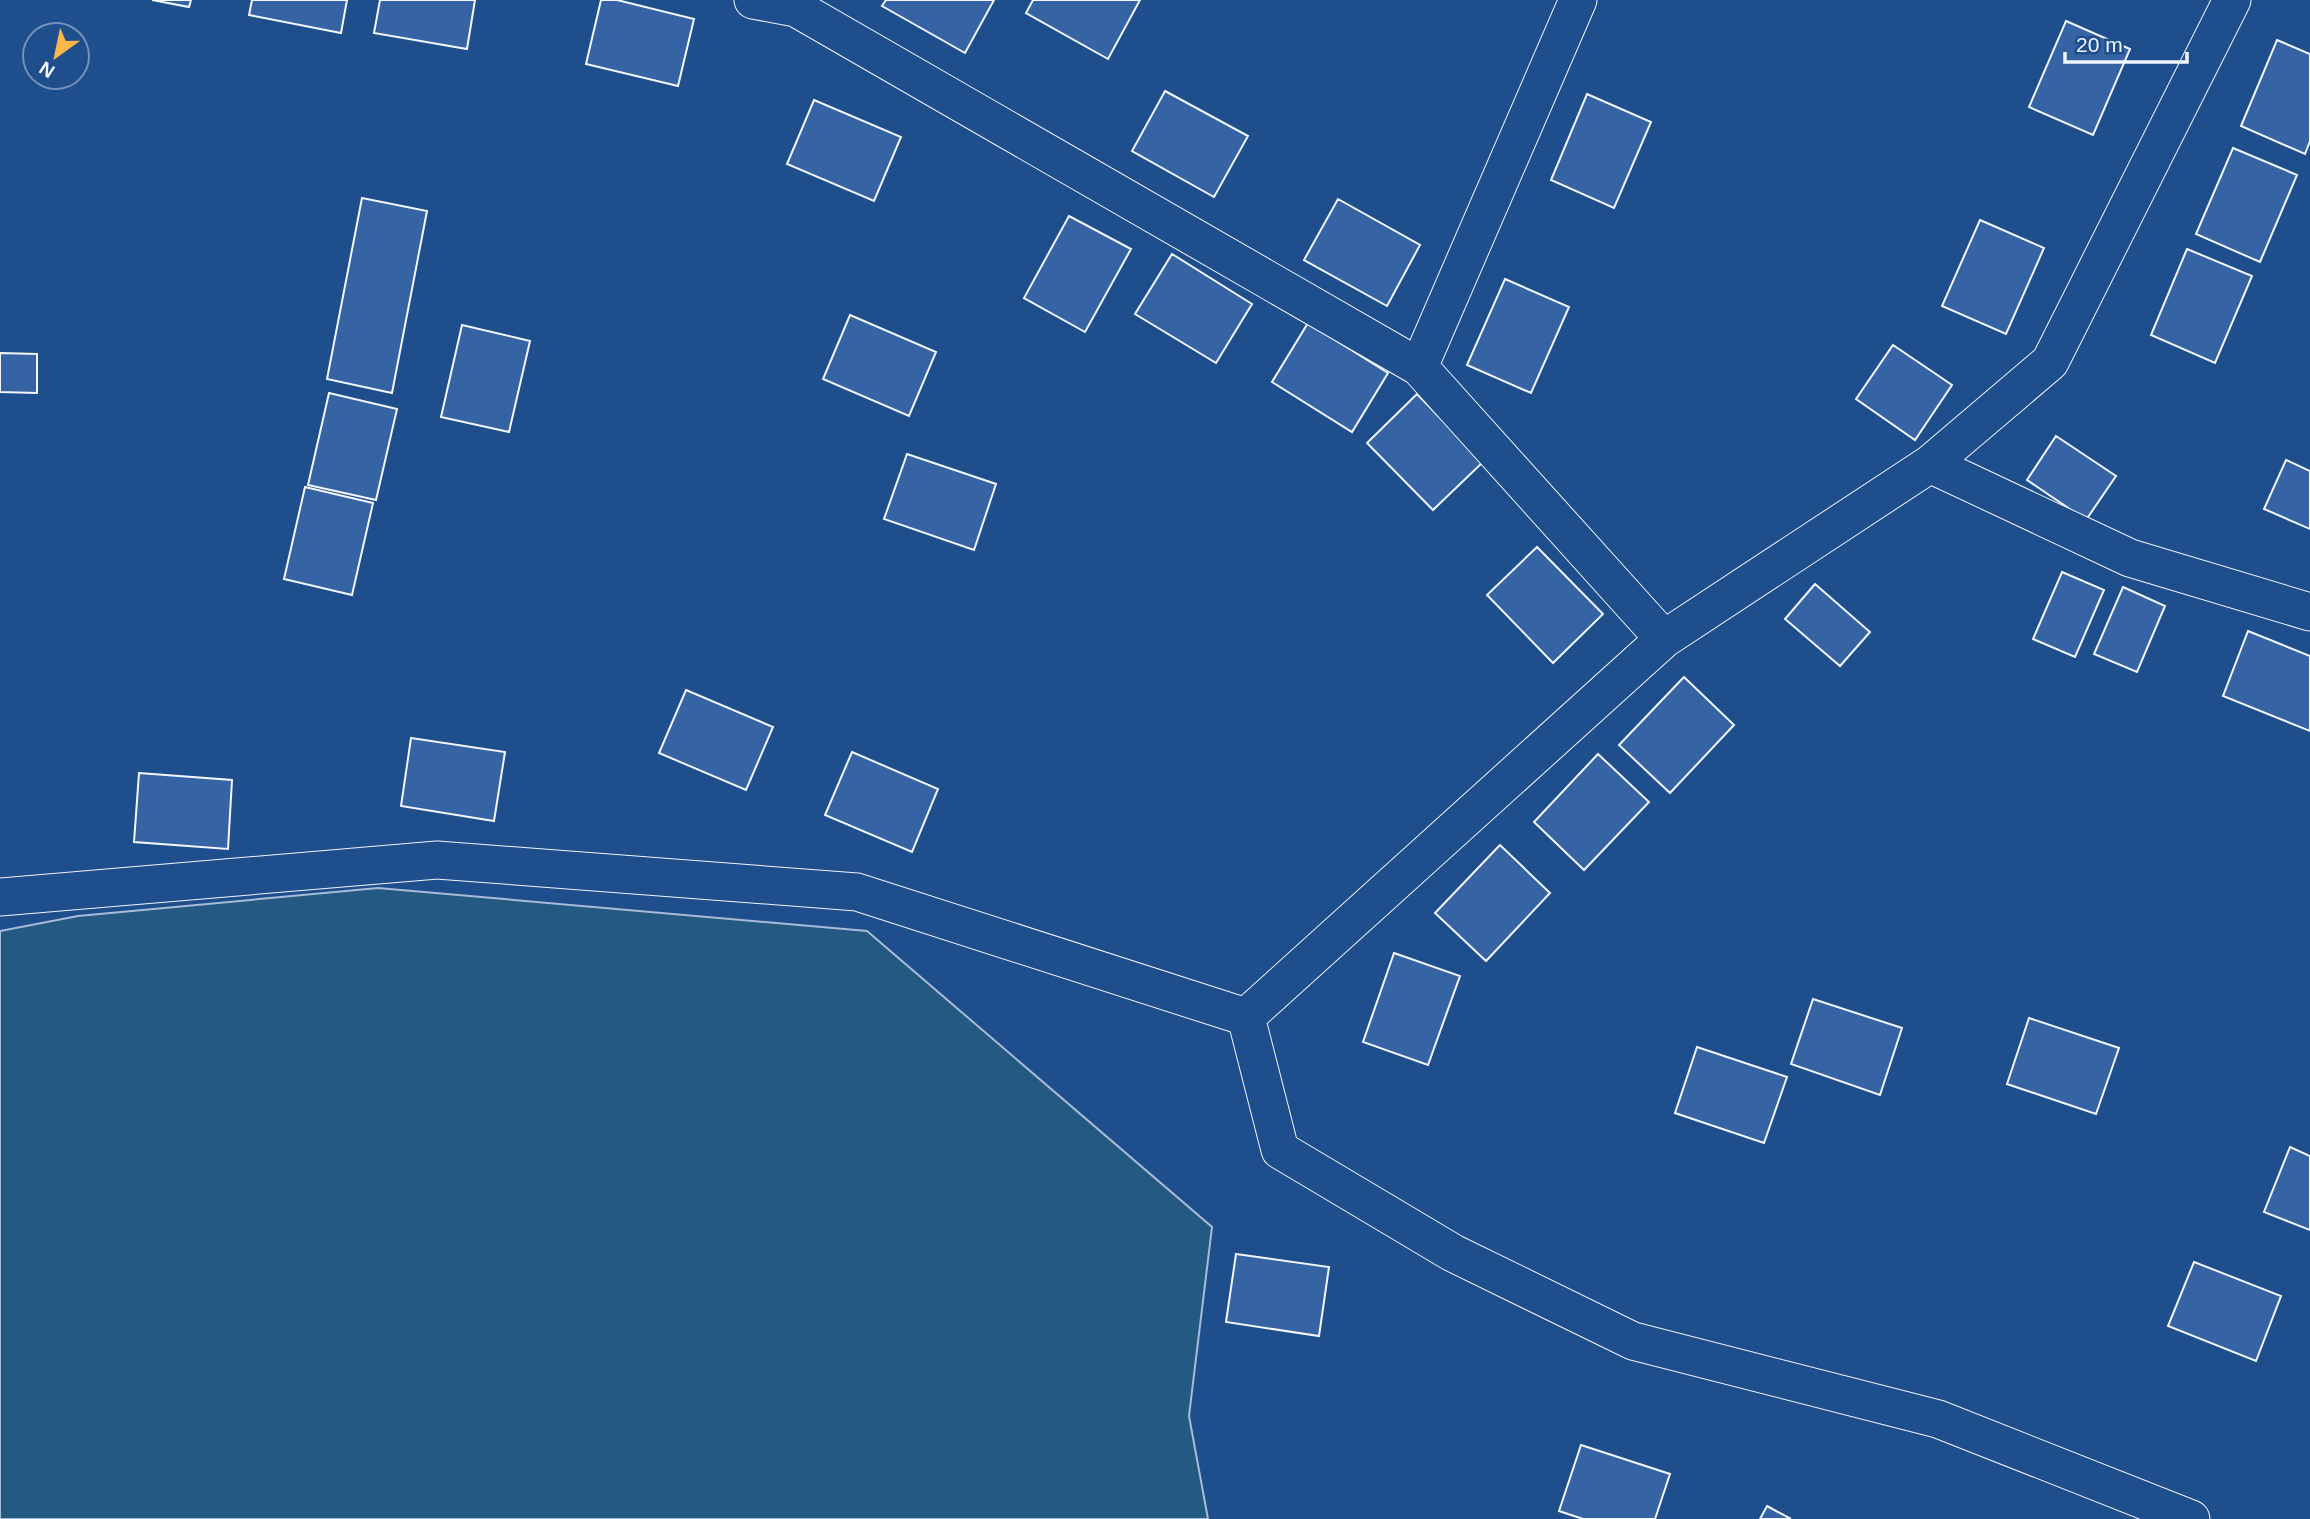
<svg xmlns="http://www.w3.org/2000/svg" width="2310" height="1519" font-family="Helvetica,sans-serif">
<style>
.green{fill:#245a82;stroke:#a8bbd7;stroke-width:2}
.building{fill:#3563a3;stroke:#f2f6ff;stroke-width:2}
.lines{fill:none;stroke-linecap:round;stroke-linejoin:round}
.street-casing{stroke:#f2f6ff;stroke-width:39}
.street{stroke:#1f4e8c;stroke-width:37}
</style>
<rect width="100%" height="100%" fill="#1f4e8c"/>
<path class="green" d="M378,888L867,931L1212,1227L1189,1416L1208,1519H0V931L78,916Z"/>
<path class="building" d="M152,0H191L189,7Z
M252,0H347L341,33L249,15Z
M380,0H475L467,49L374,33Z
M601,0H617L694,19L678,86L586,64Z
M886,0H994L965,53L882,6Z
M1033,0H1140L1108,59L1026,13Z
M2066,21L2130,49L2093,135L2029,107Z
M2277,40L2310,54V141L2305,154L2241,126Z
M1165,91L1248,136L1214,197L1132,151Z
M1587,94L1651,122L1614,208L1551,180Z
M814,100L901,137L874,201L787,164Z
M2233,148L2297,175L2260,262L2196,234Z
M362,198L427,211L392,393L327,379Z
M1338,199L1420,245L1387,306L1304,260Z
M1069,216L1131,249L1085,332L1024,298Z
M1980,220L2044,248L2006,334L1942,306Z
M2187,249L2252,276L2215,363L2151,335Z
M1172,254L1252,304L1216,363L1135,314Z
M1505,279L1569,307L1531,393L1467,365Z
M850,315L936,352L909,416L823,379Z
M1308,323L1388,373L1352,432L1272,382Z
M462,325L530,341L509,432L441,417Z
M1893,345L1952,385L1915,440L1856,399Z
M0,353L37,354V393L0,392Z
M329,393L397,409L376,500L308,485Z
M1417,394L1483,462L1433,510L1367,443Z
M2056,436L2116,476L2086,520L2027,480Z
M907,454L996,484L974,550L884,519Z
M2286,460L2310,471V529L2264,509Z
M305,487L373,503L352,595L284,579Z
M1537,547L1603,614L1553,663L1487,595Z
M2062,572L2104,590L2075,657L2033,639Z
M1815,584L1870,632L1840,666L1785,619Z
M2123,587L2165,606L2137,672L2094,654Z
M2248,631L2310,656V731L2223,696Z
M1684,677L1734,725L1670,793L1619,745Z
M686,690L773,727L746,790L659,753Z
M411,738L505,752L494,821L401,806Z
M852,752L938,789L912,852L825,815Z
M1598,754L1649,802L1584,870L1534,822Z
M139,773L232,780L228,849L134,842Z
M1500,845L1550,893L1486,961L1435,913Z
M1394,953L1460,976L1428,1065L1363,1042Z
M1813,999L1902,1028L1880,1095L1791,1064Z
M2029,1018L2119,1048L2096,1114L2007,1084Z
M1697,1047L1787,1077L1764,1143L1675,1113Z
M2290,1147L2310,1156V1230L2264,1212Z
M1236,1254L1329,1267L1319,1336L1226,1322Z
M2194,1262L2281,1296L2256,1361L2168,1326Z
M1581,1445L1670,1474L1655,1519H1583L1559,1511Z
M1767,1506L1791,1519H1760Z"/>
<g class="lines">
<defs>
<path id="street" d="M753,0L796,8L1419,367L1664,639
M1419,367L1578,0
M1930,464L2130,558L2310,612
M0,897L437,860L857,892L1246,1017
M1246,1017L1664,639L1930,464L2050,362L2232,0
M1246,1017L1280,1150L1453,1253L1633,1341L1938,1419L2191,1519"/>
</defs>
<use href="#street" class="street-casing"/>
<use href="#street" class="street"/>
</g>
<g transform="translate(56 56) rotate(213)"><circle r="33" fill="#1f4e8c" stroke="#7391ba" stroke-width="2"/>
<path d="M0-5L12 26L0 18L-12 26Z" fill="#ffb74d"/>
<text y="-10" font-size="19" font-weight="bold" text-anchor="middle" fill="#f2f6ff">N</text>
</g>
<path d="M2065 52v10h122v-10" fill="none" stroke="#f2f6ff" stroke-width="3.5"/>
<text x="2076" y="52" font-size="21" fill="#f2f6ff" stroke="#1f4e8c" stroke-width="5" paint-order="stroke">20 m</text>
</svg>
